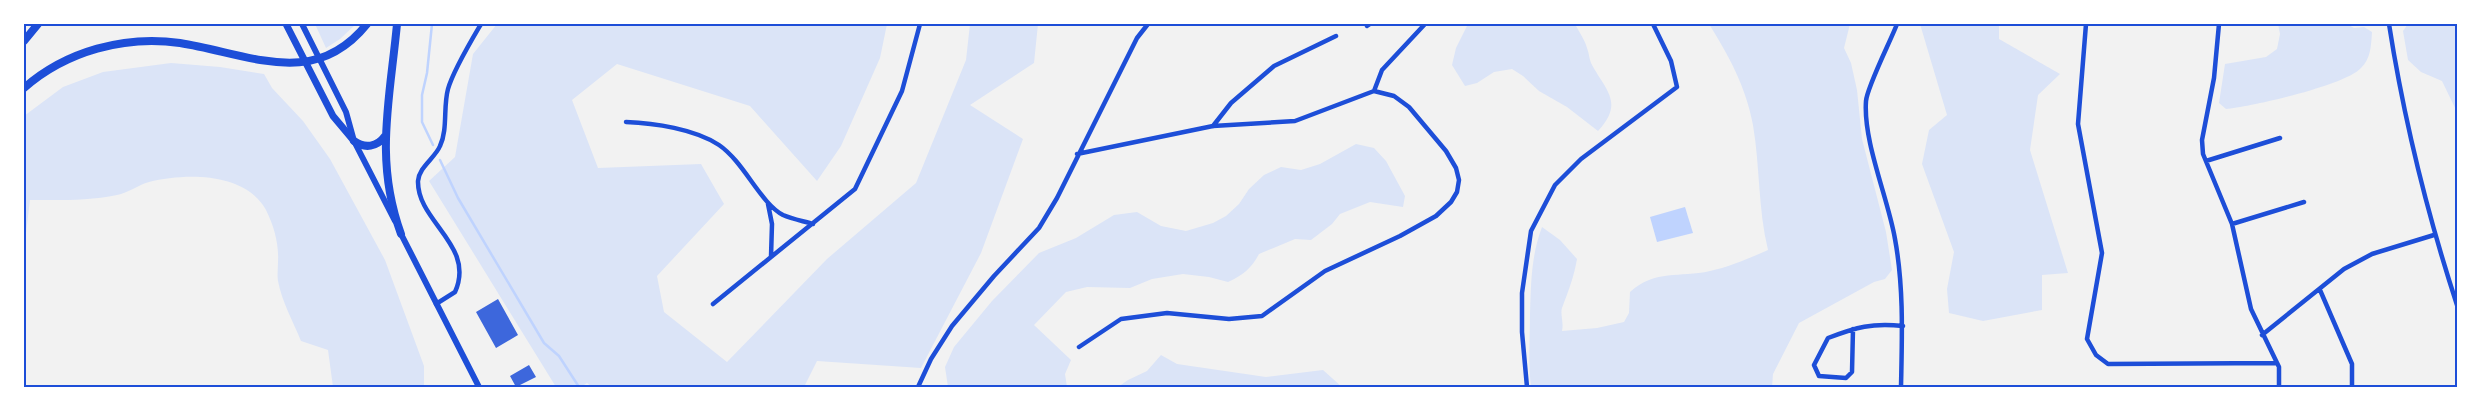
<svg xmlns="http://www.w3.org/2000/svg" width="2481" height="411" font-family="Figtree,sans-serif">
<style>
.green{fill:#dbe4f7}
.water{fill:#bfd3fe}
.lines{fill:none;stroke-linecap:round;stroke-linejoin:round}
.stream{stroke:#bfd3fe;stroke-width:2.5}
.building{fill:#3d67dc}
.minor{stroke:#1d4ed8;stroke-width:4.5}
.secondary{stroke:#1d4ed8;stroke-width:6}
.primary{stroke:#1d4ed8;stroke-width:7}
.motorway{stroke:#1d4ed8;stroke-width:8}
.neatline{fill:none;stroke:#1d4ed8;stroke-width:2}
</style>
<rect width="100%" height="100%" fill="#f2f2f2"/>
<path class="green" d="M315,24H356L340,39L326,48Z
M497,24H887L880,58L841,146L817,181L750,106L617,64L572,100L598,168L701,164L724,204L657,276L664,312L727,362L827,259L916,183L966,60L970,24H1038L1034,63L970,105L1023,139L981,253L921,368L817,361L804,387H592L587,383L581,387H556L429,181L455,157L473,54Z
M1468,24H1575C1579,32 1585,40 1587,48C1589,53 1589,58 1591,63C1605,90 1625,102 1598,131L1567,107L1539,91L1523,76L1512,69L1494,72L1477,83L1465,86L1452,65L1456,48Z
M1709,24H1850L1844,48L1851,63L1857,90L1862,139L1886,232L1892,270L1885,279L1874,282L1799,323L1773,374L1772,387H1531C1528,362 1530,339 1530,314C1531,284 1531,256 1542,227L1560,240L1577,259C1574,277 1568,292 1562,308C1560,314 1564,323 1562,331L1597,328L1624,322L1629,313L1630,292C1656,269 1679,278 1710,271C1729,267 1750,258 1768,250C1758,209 1760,166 1753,125C1746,87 1729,56 1709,24Z
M1920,24H1999V39L2060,74L2038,95L2030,150L2068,273L2042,275V310L1983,321L1949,313L1947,289L1954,252L1922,164L1929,130L1947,115Z
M2278,24H2347L2354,28L2364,27L2372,32C2371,46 2371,58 2361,68C2346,85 2251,107 2226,109L2219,103L2225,64L2266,57L2277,49L2280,34Z
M2408,24H2457V112L2442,81L2421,72L2408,60L2403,31Z
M171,63L220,67L264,74L272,88L303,121L330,159L385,260L424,366V387H333L328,350L301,341C293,321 282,302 278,281C277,275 278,268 278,262C279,244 274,226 266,210C245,172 186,173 149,182C138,185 128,193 117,195C89,201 58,200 30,200L24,249V116L63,87L103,72Z
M1356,144L1374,148L1386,161L1405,196L1403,207L1370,202L1340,214L1332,224L1311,240L1295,239L1259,254C1251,269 1243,275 1228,282L1209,277L1183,274L1152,279L1130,288L1087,287L1066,292L1034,325L1071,360L1065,374L1067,387H948L945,367L954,347L992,301L1039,253L1076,238L1114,215L1137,212L1161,226L1186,231L1213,223L1226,216L1239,204L1249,189L1264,175L1281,167L1301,170L1320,164Z
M1161,355L1177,364L1266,377L1323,370L1342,387H1118L1128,380L1147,371Z"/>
<path class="water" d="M1685,207L1693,233L1657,242L1650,217Z"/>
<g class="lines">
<path class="stream" d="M432,24L427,73L422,95V122L433,145
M440,160L458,198L544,343L559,356L579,387"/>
</g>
<path class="building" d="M498,299L518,335L496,348L476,312Z
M529,365L536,377L516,387L510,376Z"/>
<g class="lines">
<path class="minor" d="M1897,24C1891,40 1867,87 1866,101C1863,142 1888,198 1895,239C1904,288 1902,338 1901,387
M2086,24L2078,124L2102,253L2087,339L2096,355L2108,364L2277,363
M2219,24L2214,78L2202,140L2203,154L2232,224L2251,309L2279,367V387
M2389,24C2404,120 2427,213 2457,305
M1367,26L1370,24
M1374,91L1382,70L1425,24
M626,122C654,123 695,129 719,145C744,162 761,204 783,215C792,219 803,221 813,224
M1213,126L1231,103L1274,66L1336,36
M1077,154L1213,126L1295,121L1374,91L1394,96L1409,107L1446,151L1456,168L1459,180L1457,192L1451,202L1436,216L1400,236L1325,271L1262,316L1229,319L1167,313L1121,319L1079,347
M2206,161L2280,138
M768,204L772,224L771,257
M2232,224L2304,202
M2320,290L2352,364V387
M436,304L455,292C476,245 417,222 418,181C419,167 435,158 440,146C448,129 443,107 448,89C453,71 471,41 481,24
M713,304L855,189L902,91L920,24
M1853,329L1852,372L1846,378L1819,376L1814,365L1828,338C1857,327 1871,323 1903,326
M2262,335L2344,269L2372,254L2434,235
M918,387L931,359L952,326L994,276L1039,228L1057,198L1137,38L1148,24
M1527,387L1522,332V293L1531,231L1555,185L1581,159L1677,87L1671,61L1653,24"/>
<path class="secondary" d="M302,24L346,112L354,141L395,221
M399,230L479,387"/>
<path class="primary" d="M286,24L333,116L354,141"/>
<path class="motorway" d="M397,24C390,99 374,160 401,234
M24,41L38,24
M24,88C66,51 125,35 180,43C250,54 314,90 367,24
M354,141C365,149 377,147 385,136"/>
</g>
<rect width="2481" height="411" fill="none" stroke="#ffffff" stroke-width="50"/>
<rect x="25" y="25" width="2431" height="361" class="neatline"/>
</svg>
